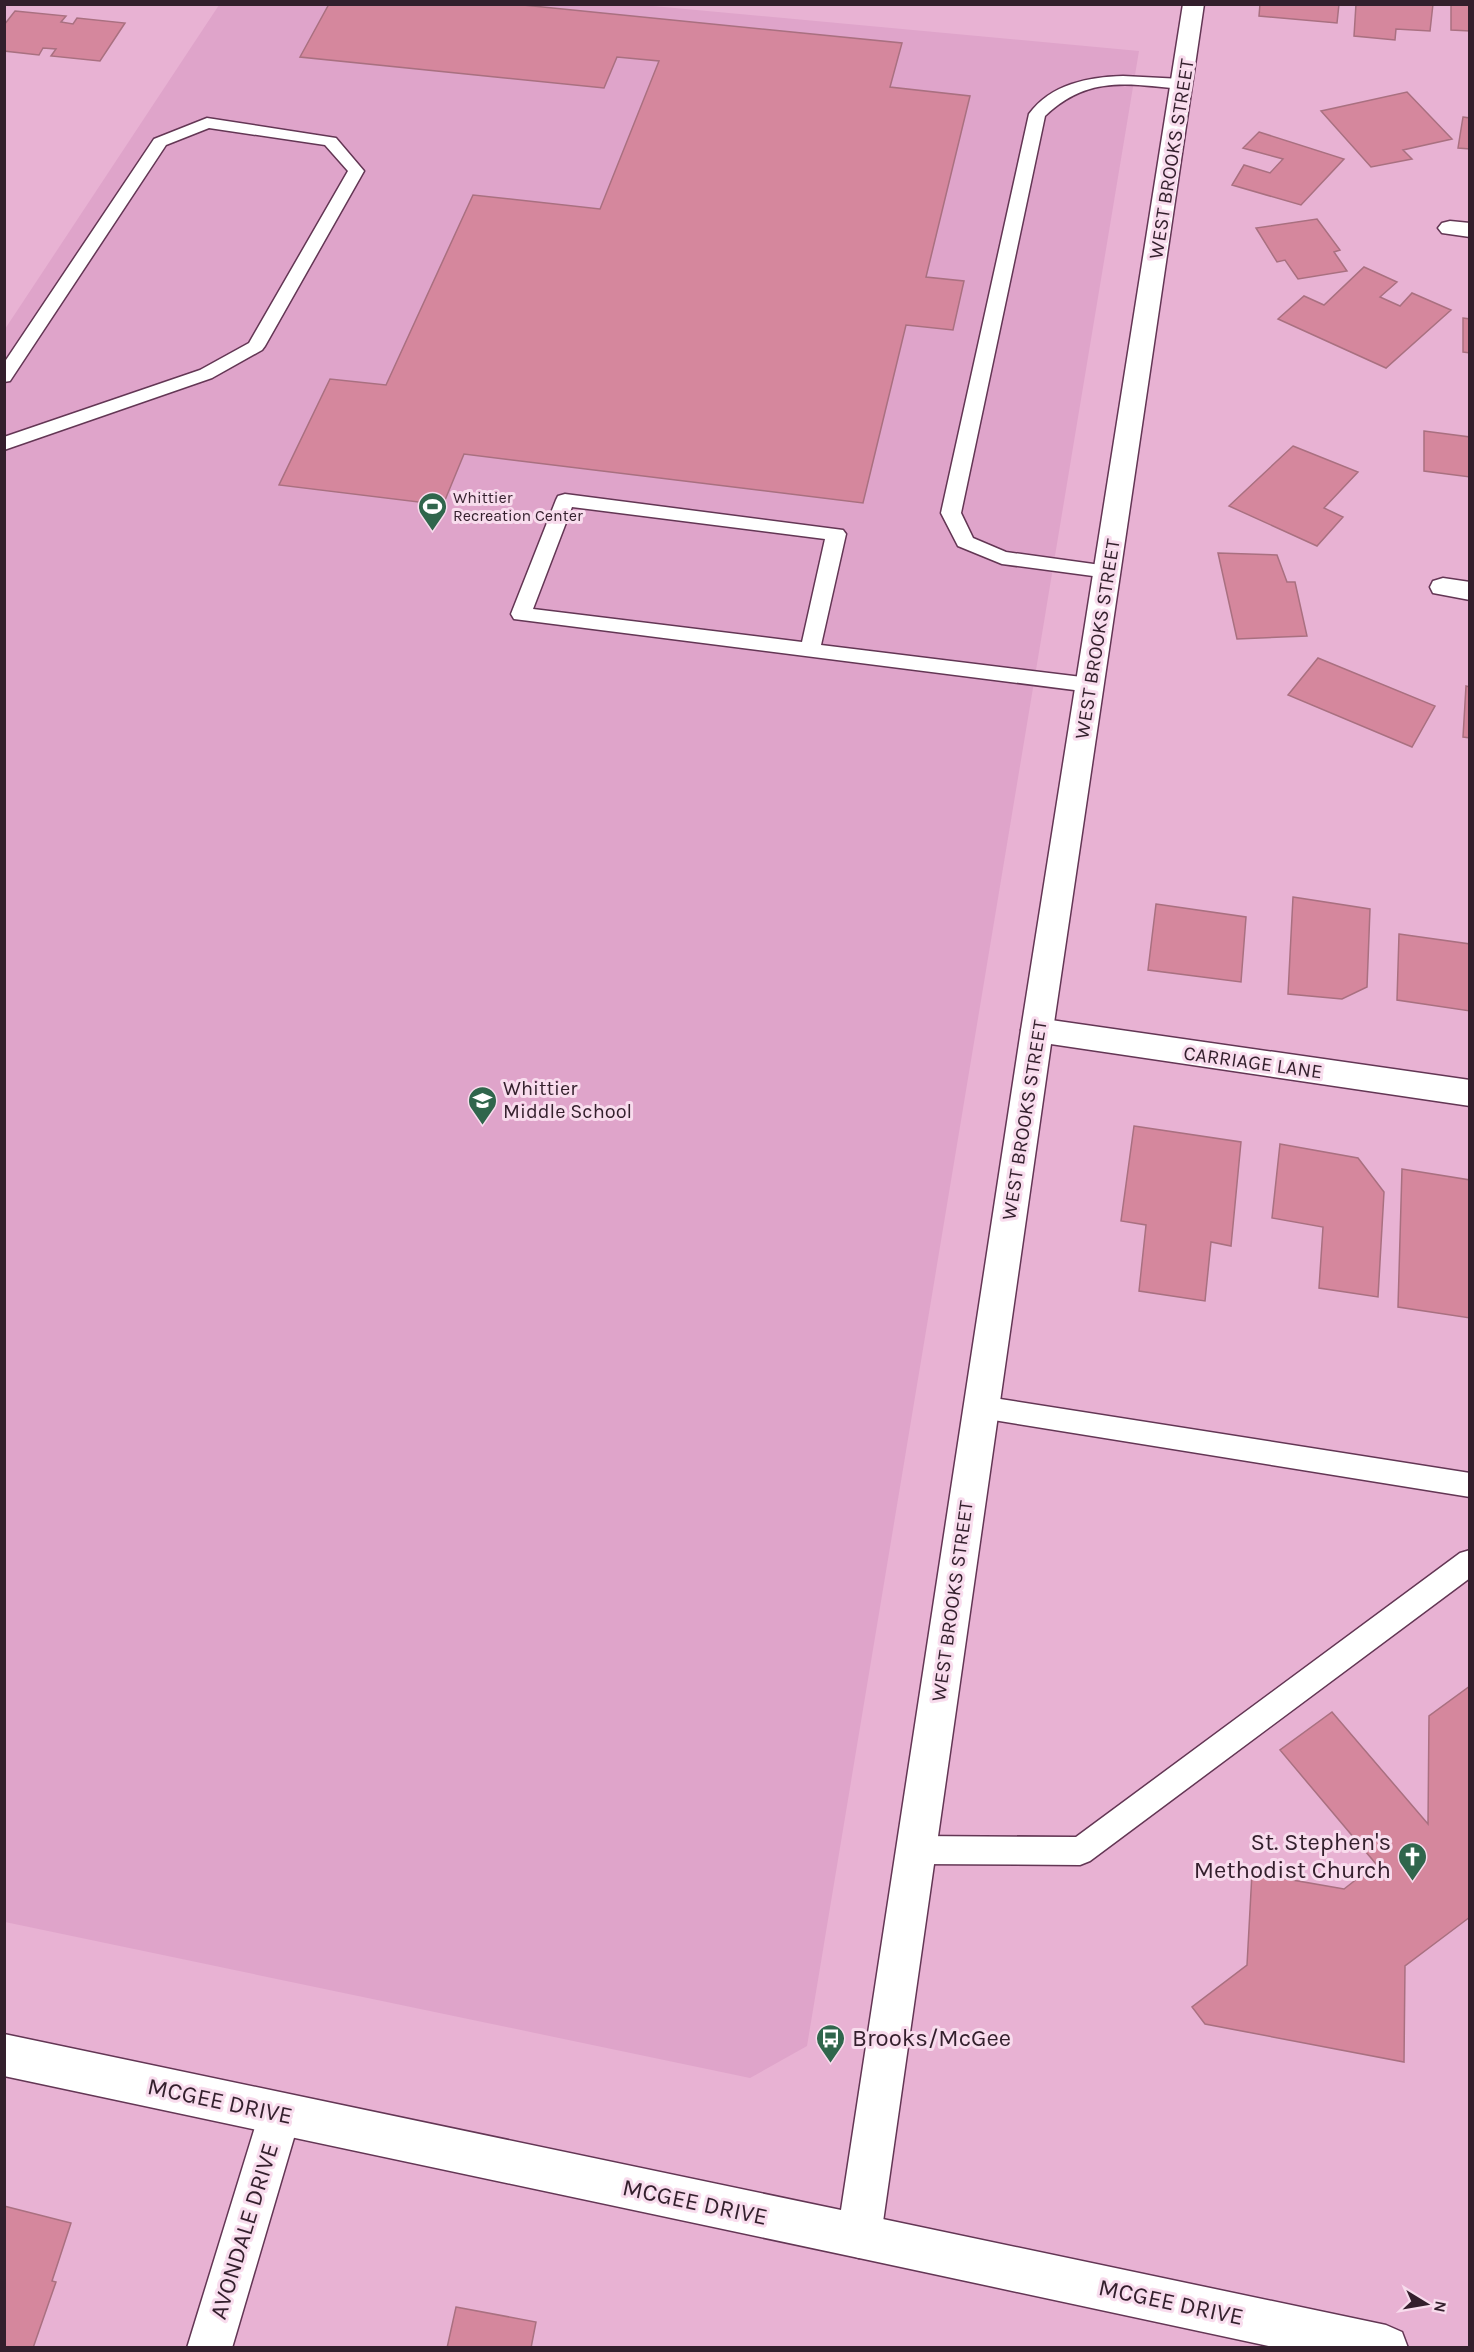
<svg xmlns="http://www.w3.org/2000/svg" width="1474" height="2352" font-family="Karla,sans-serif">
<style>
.built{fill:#dfa4ca}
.building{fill:#d5879d;stroke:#a97080;stroke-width:1.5}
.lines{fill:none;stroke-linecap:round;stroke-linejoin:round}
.lane-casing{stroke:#633654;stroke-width:3}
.street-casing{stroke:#633654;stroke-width:3}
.secondary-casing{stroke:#633654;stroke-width:3}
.lane{fill:#fff;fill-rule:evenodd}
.street{fill:#fff;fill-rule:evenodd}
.secondary{fill:#fff;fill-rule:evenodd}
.labels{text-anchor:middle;stroke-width:6;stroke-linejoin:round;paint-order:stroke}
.far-poi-label{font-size:16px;fill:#331f2c;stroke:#f8dced;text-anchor:start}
.street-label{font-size:20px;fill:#331f2c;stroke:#f8dced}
.poi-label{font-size:20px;fill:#331f2c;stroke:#f8dced;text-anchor:start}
.near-poi-label{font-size:24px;fill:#331f2c;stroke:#f8dced;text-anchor:end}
.near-street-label{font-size:24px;fill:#331f2c;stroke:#f8dced}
</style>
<rect width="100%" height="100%" fill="#e8b2d3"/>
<path class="built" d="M219,5H642L1139,51L807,2046L750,2078L5,1922V329Z"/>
<path class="building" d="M329,4H513L902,43L890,87L970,96L926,277L964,281L953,330L906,325L863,503L464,454L443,505L279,485L330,379L386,385L473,195L600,209L659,61L617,57L604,88L300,57Z
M1260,4H1339L1337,23L1259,16Z
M1356,4H1433L1430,31L1396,29L1395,40L1354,36Z
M1451,4H1470V31L1451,30Z
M15,11L66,16L61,22L73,24L77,18L125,23L100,61L51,56L56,49L43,48L39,55L4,51V25Z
M1407,92L1452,139L1403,150L1412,159L1371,167L1321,111Z
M1463,117L1470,118V149L1458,148Z
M1259,132L1344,159L1301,205L1232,185L1244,165L1270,173L1283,159L1243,148Z
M1317,219L1340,250L1334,252L1347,271L1298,279L1285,260L1277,262L1256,228Z
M1364,267L1397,282L1380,297L1400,306L1412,293L1451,310L1386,368L1278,319L1304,296L1324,305Z
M1463,318L1470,319V353L1463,352Z
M1424,431L1470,437V477L1424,471Z
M1293,446L1358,472L1324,508L1343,517L1317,546L1229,506Z
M1218,553L1277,555L1287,582H1295L1307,636L1237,639Z
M1318,658L1435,706L1412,747L1288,695Z
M1466,686L1470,687V738L1463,737Z
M1293,897L1370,909L1367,987L1342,999L1288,994Z
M1156,904L1246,917L1241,982L1148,970Z
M1399,934L1470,944V1011L1397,1000Z
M1134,1126L1241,1142L1231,1246L1211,1242L1205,1301L1139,1291L1146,1225L1121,1221Z
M1280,1144L1358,1158L1384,1192L1378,1297L1319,1288L1323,1227L1272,1218Z
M1402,1169L1470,1180V1318L1398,1307Z
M1470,1686V1917L1405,1966L1404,2062L1205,2024L1192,2007L1247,1965L1252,1873L1344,1889L1376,1864L1280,1750L1332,1712L1428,1824L1429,1716Z
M4,2206L71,2223L52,2281L56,2282L33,2348H4Z
M456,2307L536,2322L531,2348H447Z"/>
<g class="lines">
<defs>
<path id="lane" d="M1123,76L1182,79L1190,84L1182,89C1128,84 1088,75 1045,116L961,513L973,538L1006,552L1108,566L1115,567L1118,572L1115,577L1108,578L1002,564L958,546L941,513L1029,114C1051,84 1088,77 1123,76Z
M207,118L336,138L364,171L265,346L262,350L212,378L4,450V437L200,370L249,343L348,171L325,145L209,128L166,145L10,381L4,382V363L154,139Z
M565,494L843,530L846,534L821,645L1090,678L1097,680L1100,685L1097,690L1090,692L514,619L511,614L556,500L558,496ZM572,507L825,539L802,642L533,609Z
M981,1396L1470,1473V1497L981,1418L972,1415L968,1407L972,1399Z
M1470,1550V1578L1090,1861L1080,1865L916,1864L906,1860L901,1850L906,1840L916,1836L1076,1837L1460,1553Z"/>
<path id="street" d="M1450,221L1470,223V237L1442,233L1438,228L1442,223Z
M1443,578L1470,582V600L1433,593L1430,587L1433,581Z
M1037,1018L1470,1080V1106L1037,1042L1026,1039L1021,1030L1026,1021Z
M280,2093L295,2099L301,2114L232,2348H187L259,2114L265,2099Z
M859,2214L1386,2325L1402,2332L1408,2348H1278L859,2258L843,2252L837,2236L843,2220Z"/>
<path id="secondary" d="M1183,4H1204L1053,1030L881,2236L875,2252L859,2258L4,2076V2034L841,2210L1021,1030Z"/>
</defs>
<use href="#lane" class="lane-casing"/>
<use href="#street" class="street-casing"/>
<use href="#secondary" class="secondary-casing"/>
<use href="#lane" class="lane"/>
<use href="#street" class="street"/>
<use href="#secondary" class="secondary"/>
</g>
<defs>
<symbol id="stadium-pin" viewBox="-11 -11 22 30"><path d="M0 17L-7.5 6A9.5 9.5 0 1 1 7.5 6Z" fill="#30664c" stroke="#f8dced"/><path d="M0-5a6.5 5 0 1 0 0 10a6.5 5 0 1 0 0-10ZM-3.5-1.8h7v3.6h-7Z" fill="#fff"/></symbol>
<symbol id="school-pin" viewBox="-11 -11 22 30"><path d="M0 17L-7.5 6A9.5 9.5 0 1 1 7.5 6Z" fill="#30664c" stroke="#f8dced"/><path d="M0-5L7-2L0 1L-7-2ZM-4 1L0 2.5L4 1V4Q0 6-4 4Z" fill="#fff"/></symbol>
<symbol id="church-pin" viewBox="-11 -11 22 30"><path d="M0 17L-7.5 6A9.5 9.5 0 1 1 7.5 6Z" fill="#30664c" stroke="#f8dced"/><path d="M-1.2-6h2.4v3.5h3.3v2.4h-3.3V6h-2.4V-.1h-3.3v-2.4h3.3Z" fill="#fff"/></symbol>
<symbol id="bus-pin" viewBox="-11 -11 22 30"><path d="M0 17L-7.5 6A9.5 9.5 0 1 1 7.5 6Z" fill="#30664c" stroke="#f8dced"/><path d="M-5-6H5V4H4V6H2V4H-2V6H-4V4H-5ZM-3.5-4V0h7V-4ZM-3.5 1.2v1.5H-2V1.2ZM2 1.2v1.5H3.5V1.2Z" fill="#fff"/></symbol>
</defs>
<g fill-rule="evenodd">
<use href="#stadium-pin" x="416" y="490" width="33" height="45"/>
<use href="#school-pin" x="466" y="1084" width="33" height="45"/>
<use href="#church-pin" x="1396" y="1840" width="33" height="45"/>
<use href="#bus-pin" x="814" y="2022" width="33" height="45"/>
</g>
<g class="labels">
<g class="far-poi-label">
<text x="453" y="503">Whittier<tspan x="453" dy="18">Recreation Center</tspan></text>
</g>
<g class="street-label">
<text transform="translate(1171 159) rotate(-81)" y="7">WEST BROOKS STREET</text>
<text transform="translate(1097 639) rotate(-81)" y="7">WEST BROOKS STREET</text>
<text transform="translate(1253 1062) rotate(8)" y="7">CARRIAGE LANE</text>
<text transform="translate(1024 1120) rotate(-81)" y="7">WEST BROOKS STREET</text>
<text transform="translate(952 1601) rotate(-82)" y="7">WEST BROOKS STREET</text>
</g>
<g class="poi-label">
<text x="503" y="1095">Whittier<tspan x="503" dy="23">Middle School</tspan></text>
</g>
<g class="near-poi-label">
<text x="1391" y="1850">St. Stephen's<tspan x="1391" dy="28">Methodist Church</tspan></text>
<text x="852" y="2046" text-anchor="start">Brooks/McGee</text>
</g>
<g class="near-street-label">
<text transform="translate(220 2101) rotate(12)" y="8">MCGEE DRIVE</text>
<text transform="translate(695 2202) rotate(12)" y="8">MCGEE DRIVE</text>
<text transform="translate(244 2231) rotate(-73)" y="8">AVONDALE DRIVE</text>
<text transform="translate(1171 2302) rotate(12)" y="8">MCGEE DRIVE</text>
</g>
</g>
<rect width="1474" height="2352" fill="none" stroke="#331f2c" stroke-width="12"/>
<g transform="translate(1426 2304) rotate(101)" stroke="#f8dced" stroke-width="4.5" paint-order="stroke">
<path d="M0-4.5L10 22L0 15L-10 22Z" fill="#331f2c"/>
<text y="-9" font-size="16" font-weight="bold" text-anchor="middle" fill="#331f2c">N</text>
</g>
</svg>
